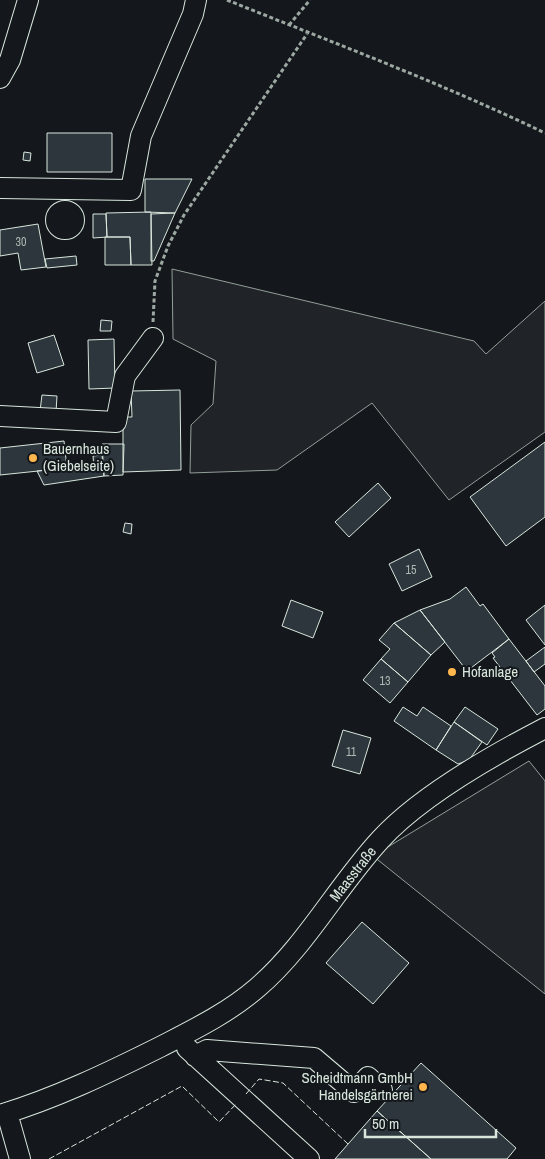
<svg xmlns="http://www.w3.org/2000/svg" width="545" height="1159" font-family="'Archivo Narrow',sans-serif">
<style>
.green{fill:#202428;stroke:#939e99}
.building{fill:#2c363c;stroke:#d8e6dc}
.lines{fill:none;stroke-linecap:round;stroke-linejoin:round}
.minor-casing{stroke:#d8e6dc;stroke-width:22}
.path{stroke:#9da8a2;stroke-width:3;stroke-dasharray:4 2.5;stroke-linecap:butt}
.minor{stroke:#14181c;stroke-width:20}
.fence{stroke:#d8e6dc;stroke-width:1;stroke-dasharray:6 2.5;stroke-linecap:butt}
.poi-dot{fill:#ffb74d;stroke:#14181c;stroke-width:2}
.labels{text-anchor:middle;stroke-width:4;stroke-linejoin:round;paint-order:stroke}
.number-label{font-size:12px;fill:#adbab4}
.poi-label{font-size:15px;fill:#d8e6dc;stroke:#14181c;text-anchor:start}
.street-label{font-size:15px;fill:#d8e6dc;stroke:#14181c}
</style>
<rect width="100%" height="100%" fill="#14181c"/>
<path class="green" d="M172,269L474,341L486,354L545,301V432L449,500L372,403L277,470L190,473L191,425L213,404L216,361L173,339Z
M529,761L545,781V994L373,856Z"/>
<path class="building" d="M47,133H112V172H47Z
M24,152L31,153L30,161L23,160Z
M145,179H192L175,213L145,212Z
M151,212L152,265H131L130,237H107L106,213Z
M175,213L154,261H151V214Z
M93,214H106L107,237L93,238Z
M38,224L46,267L21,270L18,253L0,256V230Z
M105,237H130L131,265H105Z
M76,256L77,265L47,268L45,259Z
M101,320L112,321L111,331H100Z
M54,335L64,365L37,373L28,343Z
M114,339L115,388L89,389L88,340Z
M180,390L181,470L123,472V417H132L131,391Z
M42,395L57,396L56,412L40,411Z
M64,441L67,468L0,475V448Z
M545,442V517L506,546L470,497Z
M102,444H124L123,475L104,476Z
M102,455L104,476L44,485L37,471L67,468L68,472L94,468L93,456Z
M378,483L391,498L349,537L335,522Z
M125,523L132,524L131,534L123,532Z
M419,549L432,577L402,591L389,564Z
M466,587L480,606L483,604L509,639L467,671L420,610L450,599Z
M291,600L323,612L313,638L282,626Z
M545,605V645L526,620Z
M420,610L445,642L431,655L394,623Z
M394,623L431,655L408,682L381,659L390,649L379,640Z
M509,639L545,686V709L537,715L493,658L495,657L492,653Z
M545,647V664L534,672L526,661Z
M381,659L408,682L390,703L363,680Z
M403,707L417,716L423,707L451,726L436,750L394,721Z
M465,707L498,729L487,745L454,722Z
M454,722L482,742L469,760L458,764L436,750Z
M343,730L371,738L360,774L332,766Z
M362,922L409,963L373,1004L326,963Z
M421,1063L516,1148L507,1159H431L377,1111Z
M377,1111L431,1159H335Z"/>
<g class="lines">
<defs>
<path id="minor" d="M0,78L10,60L28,0
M0,188L131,190L141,136L193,14L196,0
M56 220a9 9 0 1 1 18 0a9 9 0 1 1-18 0Z
M0,416L116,422L125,376L153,338
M187,1048L309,1159
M195,1056L207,1050L314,1058L354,1092L368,1077L382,1090
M7,1113L20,1159
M0,1115C56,1098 108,1073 160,1047C193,1030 228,1013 257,988C306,946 336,888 380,840C419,797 493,755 545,728"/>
</defs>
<use href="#minor" class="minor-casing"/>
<path class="path" d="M227,0C334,43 441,83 545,133
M289,25L310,0
M153,322L155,281L168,246L184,215L307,34"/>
<use href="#minor" class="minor"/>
<path class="fence" d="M246,1094L259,1079L283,1083L348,1144
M49,1159L182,1086L219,1122L237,1103"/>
</g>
<g class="poi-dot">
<circle cx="33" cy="458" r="5"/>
<circle cx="452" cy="672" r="5"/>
<circle cx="423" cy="1087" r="5"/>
</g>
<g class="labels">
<g class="number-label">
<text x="21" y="246">30</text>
<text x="411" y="574">15</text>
<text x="385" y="685">13</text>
<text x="351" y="756">11</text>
</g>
<g class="poi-label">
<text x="43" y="454">Bauernhaus<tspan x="43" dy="17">(Giebelseite)</tspan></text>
<text x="462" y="677">Hofanlage</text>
<text x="413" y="1083" text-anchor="end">Scheidtmann GmbH<tspan x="413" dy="17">Handelsgärtnerei</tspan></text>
</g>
<g class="street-label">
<text transform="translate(353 874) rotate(-52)" y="5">Maasstraße</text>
</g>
</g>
<path d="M365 1129v8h131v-8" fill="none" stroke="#d8e6dc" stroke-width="2.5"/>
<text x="372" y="1129" font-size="15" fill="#d8e6dc" stroke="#14181c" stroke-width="4" paint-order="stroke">50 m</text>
</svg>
